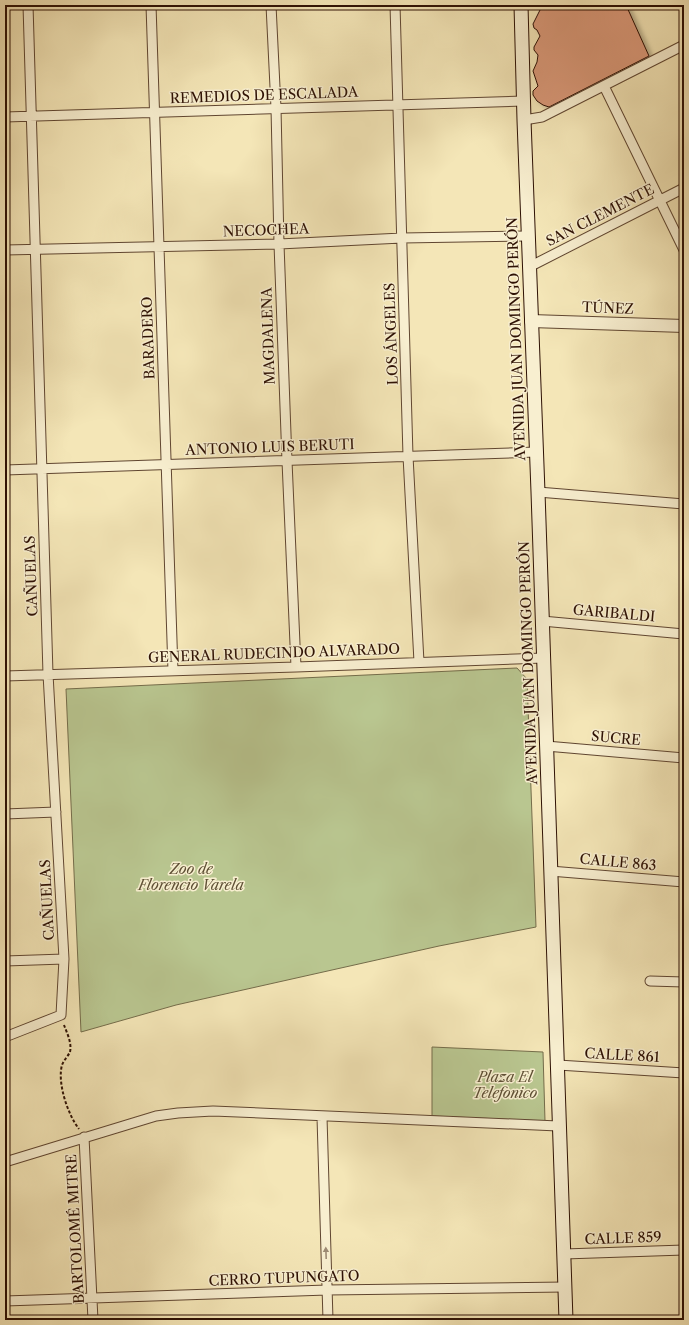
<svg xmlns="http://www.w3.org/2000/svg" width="689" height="1325" font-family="'Libre Caslon Text',serif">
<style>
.green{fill:#b9c690;stroke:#746c4a}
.building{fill:#d99878;stroke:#2e1104;filter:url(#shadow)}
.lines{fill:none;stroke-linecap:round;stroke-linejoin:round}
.minor-casing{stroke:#604631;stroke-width:11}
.tertiary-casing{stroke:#604631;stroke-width:14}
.secondary-casing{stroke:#2e1104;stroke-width:15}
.path{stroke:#2e1104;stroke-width:2;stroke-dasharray:3 2;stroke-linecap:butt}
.minor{stroke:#f8efd0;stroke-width:9}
.tertiary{stroke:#f8efd0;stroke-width:12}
.secondary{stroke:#f8efd0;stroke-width:13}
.oneway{fill:#9d8b74}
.labels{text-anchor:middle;stroke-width:3;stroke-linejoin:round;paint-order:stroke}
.street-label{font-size:14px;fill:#2e1104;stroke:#f8efd0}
.park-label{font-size:14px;font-style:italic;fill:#5f5035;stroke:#f8efd0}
</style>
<defs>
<filter id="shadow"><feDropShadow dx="4.5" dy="2.5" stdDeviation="2" flood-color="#0004"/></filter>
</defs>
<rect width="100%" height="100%" fill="#f4e6b7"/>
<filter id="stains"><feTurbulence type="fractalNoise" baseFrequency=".005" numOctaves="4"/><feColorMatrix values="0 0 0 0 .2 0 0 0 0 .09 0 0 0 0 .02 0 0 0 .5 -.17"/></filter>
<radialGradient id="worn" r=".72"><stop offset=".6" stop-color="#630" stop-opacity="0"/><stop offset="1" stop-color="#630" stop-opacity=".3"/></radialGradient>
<path class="green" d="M517,668L527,679L536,927L439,946L176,1005L81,1032L66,689Z
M432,1047L543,1052L545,1121L432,1116Z"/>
<path class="building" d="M538,5H626L649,56L549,107L543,105L537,101L533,95V91L538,86L533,71L537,62L538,55L534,50V47L540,36L537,30L534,28L533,24L540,10Z"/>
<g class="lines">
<defs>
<path id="minor" d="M151,5L173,671
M271,5L276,108L279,244L287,461L296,667
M395,5L408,456L419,662
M604,86L684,250
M5,117L523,101
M524,120L542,117L684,45
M5,250L279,244L402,238L528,236
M529,267L684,188
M5,470L536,452
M538,492L684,504
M542,621L684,634
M5,676L296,667L544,658
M546,746L684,758
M5,814L56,812
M550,871L684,882
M5,961L64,959
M650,981L684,982
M5,1037L61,1015L64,959L48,674L28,5
M558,1065L684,1073
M322,1117L328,1320
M84,1137L93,1320
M5,1162L156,1116L178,1113L213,1111L558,1126
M564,1254L684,1250
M5,1301L327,1290L565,1287"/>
<path id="tertiary" d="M531,321L684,326"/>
<path id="secondary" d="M521,5L524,120L538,492L566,1320"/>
</defs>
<use href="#minor" class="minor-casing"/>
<use href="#tertiary" class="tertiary-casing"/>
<use href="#secondary" class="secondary-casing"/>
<path class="path" d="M64,1025C67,1033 72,1043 70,1052C68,1056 64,1060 62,1065C57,1083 68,1115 79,1129"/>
<use href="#minor" class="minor"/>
<use href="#tertiary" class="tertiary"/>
<use href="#secondary" class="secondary"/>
</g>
<defs><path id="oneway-solid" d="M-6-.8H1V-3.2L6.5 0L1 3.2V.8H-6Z"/></defs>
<use class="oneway" href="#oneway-solid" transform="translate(326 1253) rotate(-92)"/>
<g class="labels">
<g class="street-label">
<text transform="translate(264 95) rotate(-2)" y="5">REMEDIOS DE ESCALADA</text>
<text transform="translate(600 215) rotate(-27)" y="5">SAN CLEMENTE</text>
<text transform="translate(266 230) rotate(-2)" y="5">NECOCHEA</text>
<text transform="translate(608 308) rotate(2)" y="5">TÚNEZ</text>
<text transform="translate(391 334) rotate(-92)" y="5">LOS ÁNGELES</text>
<text transform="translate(268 336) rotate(-92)" y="5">MAGDALENA</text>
<text transform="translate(148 338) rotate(-92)" y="5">BARADERO</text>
<text transform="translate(516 339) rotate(-92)" y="5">AVENIDA JUAN DOMINGO PERÓN</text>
<text transform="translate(270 447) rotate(-2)" y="5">ANTONIO LUIS BERUTI</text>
<text transform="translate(31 576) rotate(-92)" y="5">CAÑUELAS</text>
<text transform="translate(614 613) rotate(5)" y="5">GARIBALDI</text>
<text transform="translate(274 653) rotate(-2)" y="5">GENERAL RUDECINDO ALVARADO</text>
<text transform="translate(528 663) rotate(-92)" y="5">AVENIDA JUAN DOMINGO PERÓN</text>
<text transform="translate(616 738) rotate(5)" y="5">SUCRE</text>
<text transform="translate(618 862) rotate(5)" y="5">CALLE 863</text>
<text transform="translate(47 900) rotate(-93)" y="5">CAÑUELAS</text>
<text transform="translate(622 1055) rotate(3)" y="5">CALLE 861</text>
<text transform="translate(75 1229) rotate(-93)" y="5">BARTOLOMÉ MITRE</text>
<text transform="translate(623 1238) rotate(-2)" y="5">CALLE 859</text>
<text transform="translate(284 1278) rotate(-2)" y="5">CERRO TUPUNGATO</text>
</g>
<g class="park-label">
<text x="191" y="874">Zoo de<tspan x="191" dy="16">Florencio Varela</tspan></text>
<text x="505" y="1082">Plaza El<tspan x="505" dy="16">Telefonico</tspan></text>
</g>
</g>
<rect width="689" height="1325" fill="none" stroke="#f4e6b7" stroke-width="20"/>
<rect x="6" y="6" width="677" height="1313" fill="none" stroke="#2e1104" stroke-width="2"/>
<rect x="10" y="10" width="669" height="1305" fill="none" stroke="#2e1104"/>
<rect width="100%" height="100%" filter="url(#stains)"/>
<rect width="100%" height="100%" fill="url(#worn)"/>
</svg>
